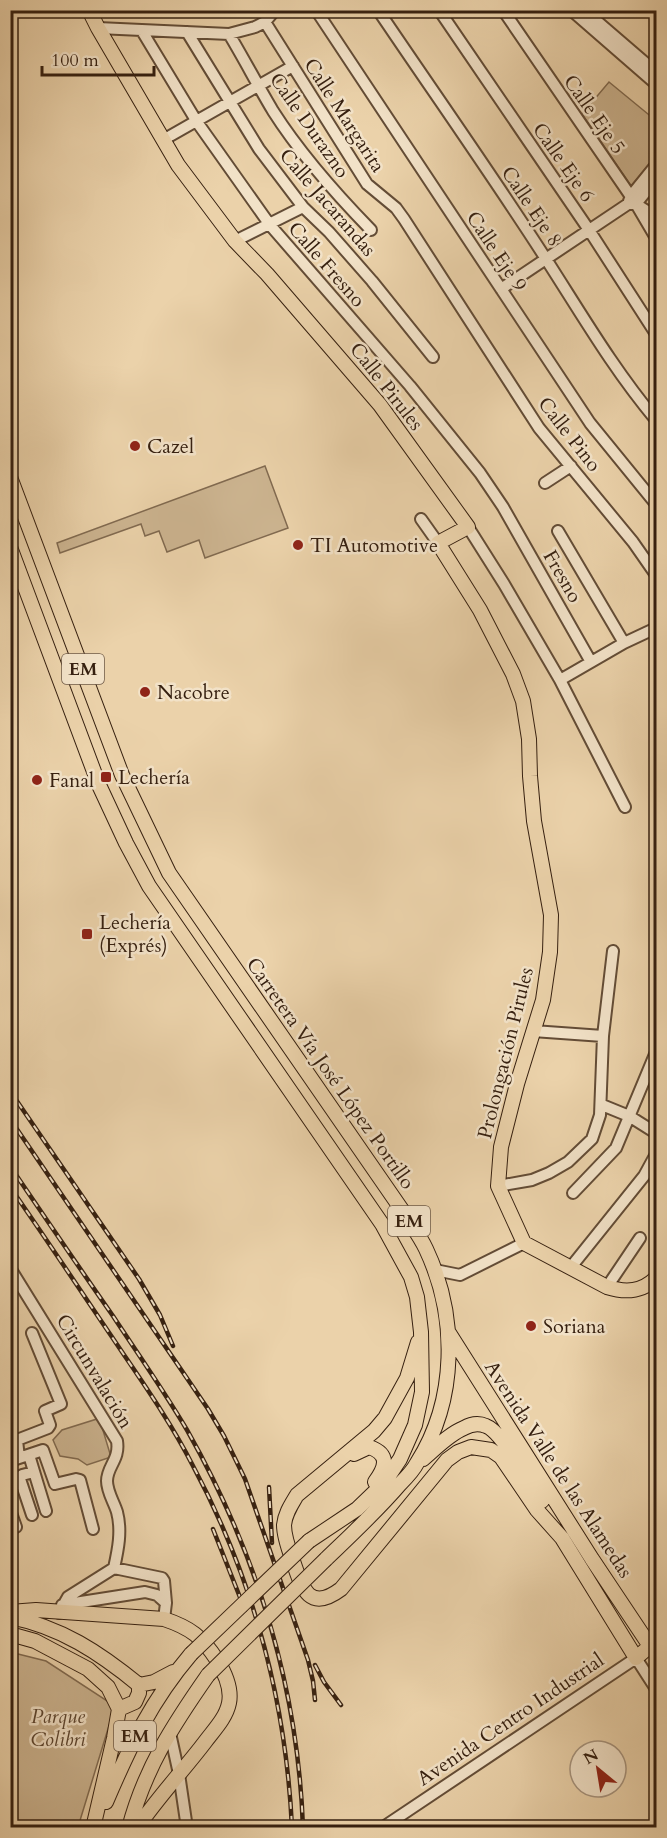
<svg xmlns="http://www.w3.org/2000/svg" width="667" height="1838" font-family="Cardo,serif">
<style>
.green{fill:#ccb490;stroke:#816a50;stroke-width:1.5}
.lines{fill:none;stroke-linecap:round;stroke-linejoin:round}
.minor-casing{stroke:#634c36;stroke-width:14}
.major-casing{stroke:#362010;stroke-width:16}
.minor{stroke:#f2e2c8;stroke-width:10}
.major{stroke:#ebd2aa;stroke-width:14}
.rail-casing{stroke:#362010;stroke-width:4.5}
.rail{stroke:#f2e2c8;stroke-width:2;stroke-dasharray:7;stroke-linecap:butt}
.major-bridge-casing{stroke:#362010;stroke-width:16;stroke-linecap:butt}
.major-bridge{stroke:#ebd2aa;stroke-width:14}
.poi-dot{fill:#8f2418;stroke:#f2e2c8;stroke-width:2}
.labels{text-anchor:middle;stroke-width:5;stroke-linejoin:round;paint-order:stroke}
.shield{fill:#f2e2c8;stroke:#6e5a47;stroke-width:1.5}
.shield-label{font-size:18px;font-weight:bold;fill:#362010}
.street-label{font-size:20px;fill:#362010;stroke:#f2e2c8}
.poi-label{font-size:20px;fill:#362010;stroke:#f2e2c8;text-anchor:start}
.park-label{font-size:20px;font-style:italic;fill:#5c4530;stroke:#f2e2c8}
</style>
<rect width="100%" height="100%" fill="#ebd2aa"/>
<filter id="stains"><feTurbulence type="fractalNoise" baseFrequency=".00333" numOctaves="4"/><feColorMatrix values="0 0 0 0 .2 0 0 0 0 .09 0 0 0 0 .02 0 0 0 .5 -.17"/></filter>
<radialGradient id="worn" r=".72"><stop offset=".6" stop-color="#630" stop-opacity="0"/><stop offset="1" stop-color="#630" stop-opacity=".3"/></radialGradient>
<path class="green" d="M609,82L654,119L656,116V156L631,186L582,114Z
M265,466L288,528L205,558L199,540L167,552L159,531L145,536L141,524L60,553L57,543Z
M97,1419L102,1427L111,1457L87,1465L78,1459L60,1456L53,1440L62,1430Z
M10,1652L46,1661L115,1706L78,1827H11Z"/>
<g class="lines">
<defs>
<path id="minor" d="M155,10V11
M316,10L590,423L656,504
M378,10C434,93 492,175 546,259C582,315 614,370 656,420
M439,10L589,230L656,334
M503,10L636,204L656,238
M571,10L656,84
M584,10L656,72
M265,22L367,184L396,208L404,219L539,428L633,542L656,575
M98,28L229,34L255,27L265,22L275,10
M142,31L197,122L270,225L410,386L480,473L503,507L591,662
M187,32L259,149L303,207L329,232L372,281L433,357
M229,34C244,59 258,86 273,111C301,155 335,193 371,230
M163,140L293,66
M629,201L631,196L656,165
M639,206L656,217
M235,241L303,207
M501,289L628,204H636L656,179
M545,483L571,466
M421,519L438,543
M468,527L504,584L560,680L625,807
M558,531L624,643
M560,680L624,643L656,628
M533,1031L603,1036
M602,1105L629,1116L656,1133
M498,1186L532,1180L549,1173L568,1162L592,1139L600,1115L603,1036L613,951
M573,1193L616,1148L656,1052
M571,1267L644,1176L656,1154
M10,1268L117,1441C120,1460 107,1466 107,1481C107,1492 114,1502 117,1512C122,1531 118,1550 114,1568
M435,1270L460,1275L524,1243
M607,1287L640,1238
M29,1455L46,1511
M19,1458L17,1440L48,1428L50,1425L45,1411L61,1404L32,1333
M10,1461L43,1450L55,1484L76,1479L80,1480L93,1529
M10,1510L16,1527
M32,1515L20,1479L22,1475L34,1472
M62,1605L145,1592L157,1595L166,1603
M59,1613L68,1597L114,1568L162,1578L164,1581L166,1603L164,1619
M170,1733L179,1774L187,1828
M382,1828L636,1658L656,1689"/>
<path id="major" d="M89,10L98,28L178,165L235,241L267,274L380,405L468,527L438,543L480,610L513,674L523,701L529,739L530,776L534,821L551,915L550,952L543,1000L517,1084L501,1147L498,1186L524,1243L607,1287C626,1293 642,1292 656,1278
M10,477L122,775L169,873L402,1210C410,1223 420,1236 426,1249C458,1317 457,1400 417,1463C413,1471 406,1478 400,1484C377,1511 351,1535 326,1559
M10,547L99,785L126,843L149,886L382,1224L411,1277L417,1297L421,1332L422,1392L415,1425L400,1459L384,1483L357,1509L309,1541
M449,1333L592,1559L650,1646
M418,1342L407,1378L385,1418L374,1431L297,1495C291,1505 285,1514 284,1525C284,1537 289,1550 293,1561C302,1588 309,1613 341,1589L447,1460L458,1452L471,1447L491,1450L501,1457L537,1510L562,1538L636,1658L656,1641
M354,1454L369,1447C390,1454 386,1467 375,1482
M423,1459C435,1449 449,1434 464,1428C471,1424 479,1423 486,1426C503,1432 531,1485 542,1501
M10,1612L36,1610L164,1619C191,1628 202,1637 217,1660C225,1673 232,1688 229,1703C226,1718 214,1730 205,1742C183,1771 158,1797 137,1828
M10,1617C61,1627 100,1653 139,1685L154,1682L173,1672
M10,1634L35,1641L88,1669L108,1687L119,1709L114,1738L93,1828
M119,1709L135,1702L139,1693V1685
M106,1802C130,1746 151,1701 191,1654
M129,1828C145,1768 173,1725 208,1675"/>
</defs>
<use href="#minor" class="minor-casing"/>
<use href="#major" class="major-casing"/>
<use href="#minor" class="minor"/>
<use href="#major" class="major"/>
<defs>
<path id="rail" d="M10,1091L139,1279L160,1315L173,1346
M10,1119L208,1409L224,1436L245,1479L308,1660L313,1681L315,1700
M10,1166C44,1216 78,1266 113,1316C138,1354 164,1391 187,1430C257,1554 298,1685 303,1828
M10,1187C45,1237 78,1287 112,1337C140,1379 169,1419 192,1464C252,1576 286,1700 292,1828
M269,1487L272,1543
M213,1529L245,1610
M315,1665L324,1682L341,1705"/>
</defs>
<use href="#rail" class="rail-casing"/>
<use href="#rail" class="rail"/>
<defs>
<path id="major-bridge" d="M191,1654L309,1541
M208,1675L326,1559"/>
</defs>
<use href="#major-bridge" class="major-bridge-casing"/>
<use href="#major-bridge" class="major-bridge"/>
</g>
<g class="poi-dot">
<circle cx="135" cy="446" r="6"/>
<circle cx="298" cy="545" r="6"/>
<circle cx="145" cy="692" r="6"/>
<rect x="100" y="771" width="12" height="12" rx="3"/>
<circle cx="37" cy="780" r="6"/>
<rect x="81" y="928" width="12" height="12" rx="3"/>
<circle cx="531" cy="1326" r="6"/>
</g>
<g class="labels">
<g class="shield">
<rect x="62" y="654" width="42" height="30" rx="4.5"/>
<rect x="388" y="1206" width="42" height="30" rx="4.5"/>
<rect x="114" y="1721" width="42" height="30" rx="4.5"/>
</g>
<g class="shield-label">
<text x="83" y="675">EM</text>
<text x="409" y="1227">EM</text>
<text x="135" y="1742">EM</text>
</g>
<g class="street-label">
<text transform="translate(595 114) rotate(55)" y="7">Calle Eje 5</text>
<text transform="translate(345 115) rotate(57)" y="7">Calle Margarita</text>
<text transform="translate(310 125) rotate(55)" y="7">Calle Durazno</text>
<text transform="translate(564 162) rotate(55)" y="7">Calle Eje 6</text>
<text transform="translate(328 202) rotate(49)" y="7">Calle Jacarandas</text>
<text transform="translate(532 206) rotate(56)" y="7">Calle Eje 8</text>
<text transform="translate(497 251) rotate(56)" y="7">Calle Eje 9</text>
<text transform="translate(327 264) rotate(49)" y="7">Calle Fresno</text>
<text transform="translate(387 386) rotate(52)" y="7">Calle Pirules</text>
<text transform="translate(570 434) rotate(52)" y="7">Calle Pino</text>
<text transform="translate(563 576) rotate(60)" y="7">Fresno</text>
<text transform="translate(505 1053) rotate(-76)" y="7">Prolongación Pirules</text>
<text transform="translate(331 1073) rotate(55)" y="7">Carretera Vía José López Portillo</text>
<text transform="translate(95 1371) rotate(59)" y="7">Circunvalación</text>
<text transform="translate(559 1469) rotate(57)" y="7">Avenida Valle de las Alamedas</text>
<text transform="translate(510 1719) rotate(-34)" y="7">Avenida Centro Industrial</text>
</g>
<g class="poi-label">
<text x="147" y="453">Cazel</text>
<text x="310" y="552">TI Automotive</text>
<text x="157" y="699">Nacobre</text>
<text x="118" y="784">Lechería</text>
<text x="49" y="787">Fanal</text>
<text x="99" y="929">Lechería<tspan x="99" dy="23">(Exprés)</tspan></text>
<text x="543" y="1333">Soriana</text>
</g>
<g class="park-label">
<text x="58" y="1723">Parque<tspan x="58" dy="23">Colibri</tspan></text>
</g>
</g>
<rect width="667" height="1838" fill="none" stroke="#ebd2aa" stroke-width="36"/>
<rect x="12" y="12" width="643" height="1814" fill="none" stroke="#362010" stroke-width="3"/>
<rect x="18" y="18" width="631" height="1802" fill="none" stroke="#362010" stroke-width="1.5"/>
<g transform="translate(598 1769) rotate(330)"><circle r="28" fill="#f2e2c8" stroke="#a7947e" stroke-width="1.5"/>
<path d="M0-4.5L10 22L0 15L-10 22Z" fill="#8f2418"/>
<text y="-9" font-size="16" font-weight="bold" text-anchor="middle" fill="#362010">N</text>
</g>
<path d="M42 66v9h112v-9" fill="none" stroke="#362010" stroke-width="3"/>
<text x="51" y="66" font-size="18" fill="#362010" stroke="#f2e2c8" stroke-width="4.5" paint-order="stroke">100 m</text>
<rect width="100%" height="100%" filter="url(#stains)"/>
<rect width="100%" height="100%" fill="url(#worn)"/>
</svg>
